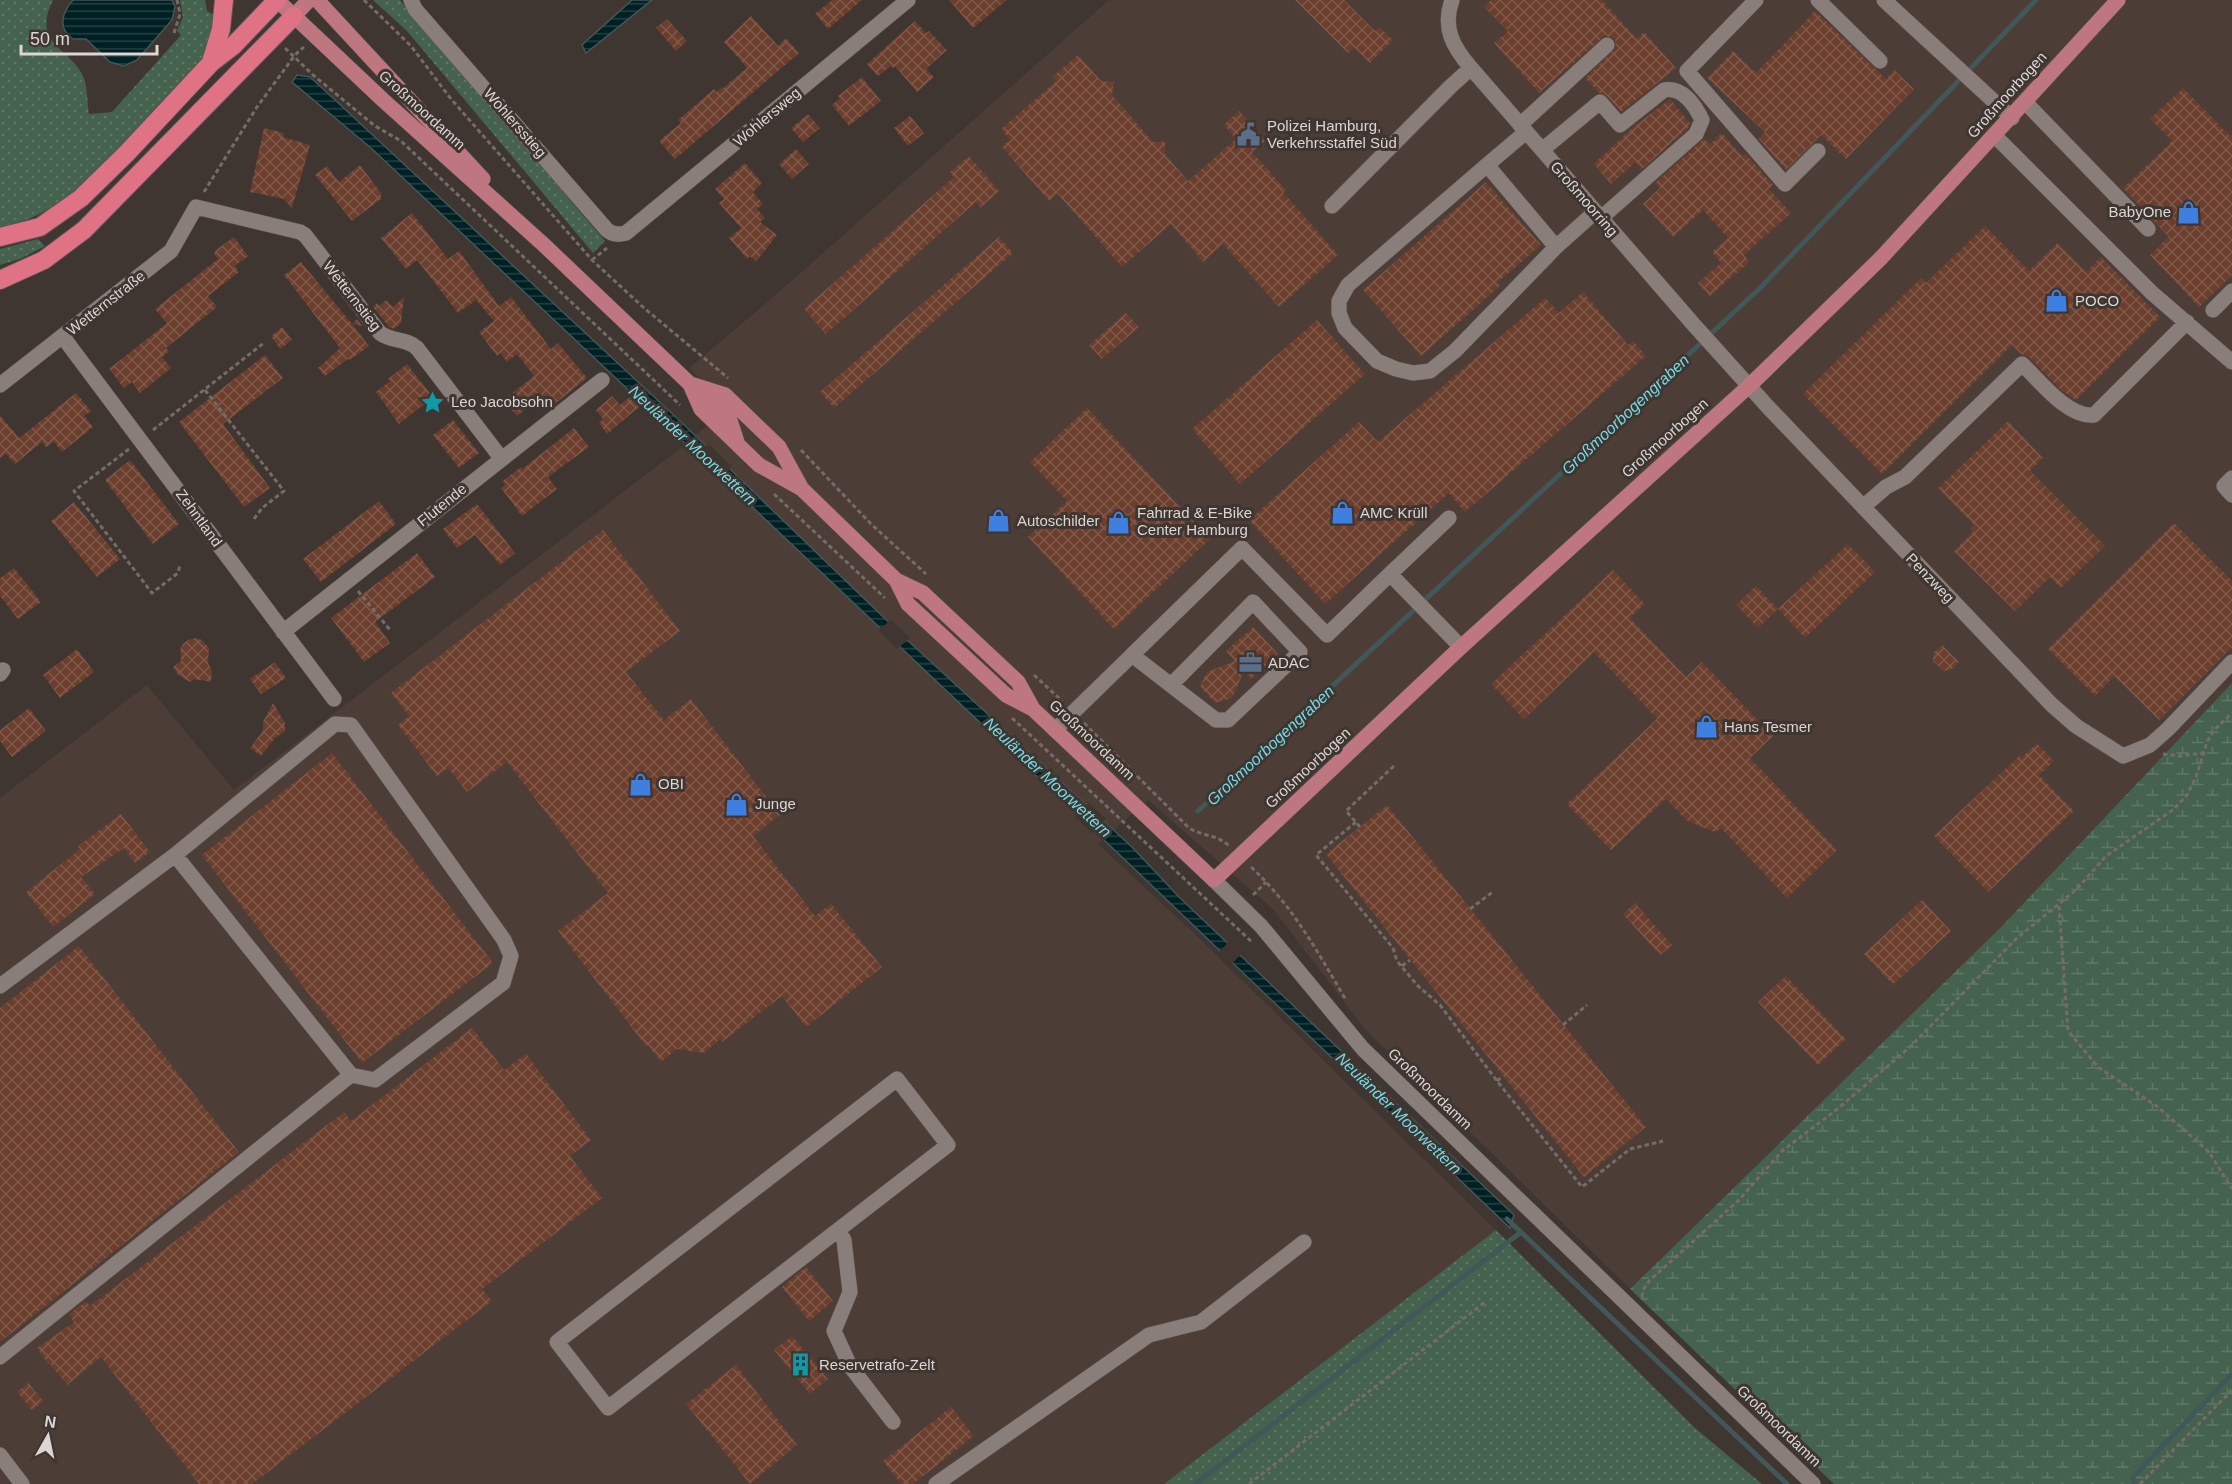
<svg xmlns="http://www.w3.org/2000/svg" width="2232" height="1484" font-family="Helvetica,sans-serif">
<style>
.built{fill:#4d3d37}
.grass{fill:url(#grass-dots)}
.wetland{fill:url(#wetland-marsh)}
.water{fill:url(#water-rules);stroke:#425758;stroke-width:1.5}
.pier{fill:#3f3531}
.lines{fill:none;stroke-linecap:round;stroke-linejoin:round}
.stream{stroke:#425758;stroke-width:5}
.building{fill:url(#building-cross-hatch)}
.minor-casing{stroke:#5c5451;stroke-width:16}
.major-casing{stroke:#5c5451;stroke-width:16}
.highway-casing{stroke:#5c5451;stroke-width:20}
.path{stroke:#756c69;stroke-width:3;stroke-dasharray:4.5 3;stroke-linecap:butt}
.minor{stroke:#8a7e7a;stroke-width:15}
.major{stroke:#be7781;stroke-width:15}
.highway{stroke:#e07285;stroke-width:18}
.labels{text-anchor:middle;stroke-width:6;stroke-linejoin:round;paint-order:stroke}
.street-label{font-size:15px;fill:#dcd6d4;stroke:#3f3531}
.poi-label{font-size:15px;fill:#dcd6d4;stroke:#3f3531;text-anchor:start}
.water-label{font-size:16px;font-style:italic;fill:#73dce6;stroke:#3f3531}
</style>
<defs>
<pattern id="grass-dots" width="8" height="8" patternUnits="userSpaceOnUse" patternTransform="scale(1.5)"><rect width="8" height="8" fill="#44624e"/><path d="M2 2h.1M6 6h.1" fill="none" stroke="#5e7867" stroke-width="1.8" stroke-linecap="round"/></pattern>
<pattern id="wetland-marsh" width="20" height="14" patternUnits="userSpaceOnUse" patternTransform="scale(1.5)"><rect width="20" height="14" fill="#44624e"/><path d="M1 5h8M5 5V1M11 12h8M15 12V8" fill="none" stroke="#5e7867"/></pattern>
<pattern id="water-rules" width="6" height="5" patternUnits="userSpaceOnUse" patternTransform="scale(1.5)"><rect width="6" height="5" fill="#002023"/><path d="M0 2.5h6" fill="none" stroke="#254042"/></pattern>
<pattern id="building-cross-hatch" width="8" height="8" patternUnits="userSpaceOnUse" patternTransform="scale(1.5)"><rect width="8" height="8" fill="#6b3e2d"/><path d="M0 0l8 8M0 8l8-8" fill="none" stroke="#80594b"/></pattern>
</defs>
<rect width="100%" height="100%" fill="#3f3531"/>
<path class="built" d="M1109,0H2232V683L2001,927L1630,1289L1365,1029L1273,909L1148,800L1098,844L1201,940L1496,1230L1164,1484H0V798L147,685L234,790L678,450L729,407L689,368L771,299Z"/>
<path class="grass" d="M0,0H53C31,44 70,48 83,76C88,88 87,102 89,114L112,112L181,35L177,31L183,17L180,0H205L207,11L214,15C213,26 212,41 207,51C201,65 175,87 164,99C118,148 71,215 0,227Z
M373,0H400L605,241L593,253L407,31Z
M38,239L45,246L20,259L0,265V249Z
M1496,1230L1695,1428L1762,1484H1164Z"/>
<path class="wetland" d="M2232,683V1484H1834L1630,1289L2001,927Z"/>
<path class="water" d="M73,0H172L175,7L172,20L137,60L124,66L110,62L86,39H73C57,28 62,13 73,0Z
M632,0H652L586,53L582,45Z
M297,75L310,77L334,99L680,421L905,638L1132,847L1180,898L1514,1215L1510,1228L1123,858L671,430L371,148L292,82Z"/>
<path class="pier" d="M709,444L732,467L718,479L694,457Z
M891,620L910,638L897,649L878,630Z
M1089,803L1106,819L1092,833L1075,817Z
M1229,941L1242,953L1230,966L1218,954Z
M1345,1051L1359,1065L1346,1077L1332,1064Z"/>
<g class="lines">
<path class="stream" d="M1198,811L1760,288L2036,0
M1507,1219L1787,1484
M1195,1484L1521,1232
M2135,1484L2133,1477L2232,1374"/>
</g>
<path class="building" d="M832,0H862L828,29L815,14Z
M949,0H1007L973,28Z
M1295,0H1344L1375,31L1379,27L1393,40L1370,63L1354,47L1348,53Z
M1491,0H1602L1637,39L1644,32L1676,68L1621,112L1607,96L1598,92L1585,78L1616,48L1615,39L1605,35L1539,93L1494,43L1508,31L1484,7Z
M1815,11L1886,79L1894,70L1914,89L1846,159L1821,135L1786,170L1759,139L1765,132L1707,78L1733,51L1756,73Z
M751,16L778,46L786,38L799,53L675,159L659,141L681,123L678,120L714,89L716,92L721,88L722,89L747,68L724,42Z
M667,19L687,41L676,51L656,28Z
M915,21L926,33L929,31L947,50L926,69L934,77L917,92L895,66L893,68L891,66L878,76L867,64Z
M1078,55L1101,81L1114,82L1112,95L1153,142H1165V154L1188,181L1236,139L1224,125L1239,111L1265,141L1252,152L1286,190L1283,192L1338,255L1279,307L1223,244L1203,262L1171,224L1122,267L1057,193L1049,201L1002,147L1010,140L1001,129L1056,81L1052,77Z
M862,77L881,101L849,126L832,105L840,98L838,96Z
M2183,88L2232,138V275L2199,307L2150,255L2169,237L2123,188L2172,141L2150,119Z
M1670,99L1690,123L1688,128L1642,169L1636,162L1611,184L1594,164L1631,129Z
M808,114L820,128L803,142L791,128Z
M910,116L924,133L908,146L894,128Z
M264,128L284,133L283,137L310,145L292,208L284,199L250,192Z
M1722,133L1742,156L1745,153L1773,185L1769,189L1791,213L1744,255L1749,262L1710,296L1698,283L1721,263L1712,252L1728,238L1703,210L1673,237L1643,204L1660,188L1655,183L1704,139L1710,144Z
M796,149L809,164L792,179L779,164Z
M969,156L999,191L980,208L976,202L826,334L804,309L954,177L950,172Z
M745,163L762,183L753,192L763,204L757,209L765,218L760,222L777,235L756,262L750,256L747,259L729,238L741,228L719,203L724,199L715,189Z
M360,165L381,193V199L352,221L315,175L327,166L339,182Z
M1486,182L1541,245L1498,282L1501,285L1421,356L1363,290Z
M412,213L448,259L459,251L499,306L511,297L551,349L558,343L587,378L551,407L542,396L517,416L503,400L534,376L517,354L507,362L500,353L497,356L479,332L494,321L476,300L458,313L417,260L406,269L381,238Z
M1985,226L2029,271L2057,243L2086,272L2101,257L2160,317L2076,400L2061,390L2029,357L2021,354L2012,345L1882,474L1803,394L1921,278L1926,283Z
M234,237L248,256L235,266L239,272L208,296L217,307L166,348L169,352L162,357L171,368L140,393L132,382L124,388L109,369L167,323L155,309L218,259L214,254L216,250Z
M999,237L1013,253L834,408L820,392Z
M301,262L352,324L357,319L362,326L352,324L369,346L350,360L348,359L325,376L318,368L340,348L284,275Z
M1583,292L1628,345L1633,341L1646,356L1465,512L1449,493L1325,604L1249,520L1359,422L1378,442L1545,298L1559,313Z
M404,297L401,323L394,329L389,327L373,307L377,303L379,306L386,300L393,307Z
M1126,313L1139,327L1102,359L1089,345Z
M1317,320L1365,374L1240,484L1192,429Z
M282,327L292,340L280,349L271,336Z
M265,355L283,378L223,424L270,488L244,507L179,422Z
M407,364L433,397L399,424L376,392L390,381L388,379Z
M76,393L91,411L84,416L93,427L62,452L54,442L46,447L42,442L15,464L6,454L0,458V415L19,438Z
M612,396L620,405L631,396L640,406L607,434L599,423L603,419L596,410Z
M1087,408L1210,539L1114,629L1028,537L1067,501L1030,462Z
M453,420L479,453L459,468L433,435Z
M2008,421L2043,458L2030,471L2105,546L2061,588L2050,577L2015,611L1954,551L1973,532L1970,528L1974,525L1938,488Z
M574,428L589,447L548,477L557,489L522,516L501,488L505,485L503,481L521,467L522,469Z
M130,460L179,524L153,544L105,480Z
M379,501L396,524L321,582L303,559Z
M74,502L120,559L97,577L51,521Z
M477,504L515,553L500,565L475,535L457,548L443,529Z
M2174,523L2232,581V647L2159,720L2114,676L2095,696L2048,649Z
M603,530L680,631L626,672L664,720L691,699L780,815L753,836L815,916L831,904L882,967L806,1027L782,996L722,1042L720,1039L704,1053L677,1049L661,1062L648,1045L646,1046L558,931L608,893L507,762L467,792L448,768L437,776L398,725L409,716L391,693Z
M1848,544L1875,572L1805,638L1778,609Z
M417,553L435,577L375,622L390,643L364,662L331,618Z
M14,568L41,602L18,619L0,596V578Z
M1613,570L1645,604L1630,618L1686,677L1702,662L1773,736L1750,758L1837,850L1787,898L1721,828L1715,832L1687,821L1666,799L1611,850L1567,804L1657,719L1594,652L1524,719L1491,684Z
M1756,586L1778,609L1758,628L1736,605Z
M1253,627L1278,654L1251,679L1244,671L1232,698L1215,703L1200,687L1207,672L1235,661L1226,651Z
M195,638L202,640L209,648L208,663L212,670L211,682L194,679L190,682L178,675L173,667L181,661L180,650L183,644L188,640Z
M1942,645L1959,662L1951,670L1944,671L1933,661V653Z
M77,649L94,672L60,698L43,675Z
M275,662L286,678L261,694L250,679Z
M273,703L285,723V731L274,739L261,756L250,748L263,731V722Z
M29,708L46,731L12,757L0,741V730Z
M2037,743L2054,761L2039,775L2074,811L1988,892L1934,836L2020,755L2022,757Z
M332,753L493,963L362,1063L202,855Z
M1387,805L1646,1127L1584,1177L1326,854Z
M121,814L150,852L135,863L124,848L81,877L95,894L53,927L26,892L80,849L78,846Z
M1922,900L1951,931L1893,985L1864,954Z
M1635,903L1672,945L1660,955L1623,914Z
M79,946L239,1152L0,1342V1008Z
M1786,976L1846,1039L1818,1065L1758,1002Z
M472,1028L504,1070L526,1054L591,1140L570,1156L602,1198L482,1289L492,1301L252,1484H199L101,1357L67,1385L50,1364H48L37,1348L74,1322L69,1314L86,1301L90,1306L344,1112L351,1121Z
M806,1267L833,1301L809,1321L782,1287Z
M792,1336L828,1379L810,1394L774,1350Z
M736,1365L797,1445L750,1484L686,1404Z
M28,1383L43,1401L32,1410L17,1392Z
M951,1407L974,1436L913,1484H901L883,1461Z"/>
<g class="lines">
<defs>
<path id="minor" d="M411,0L415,9L607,230C613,235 619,235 626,233L908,0
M1452,0C1442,28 1453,47 1471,68L1694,325L1768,407L2052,705L2076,726L2123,756L2150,745L2168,729L2232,662
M1756,0L1687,71L1785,184L1818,151
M1818,0L1880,61
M1884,0L2012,118
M2025,102L2148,229
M1520,125L1607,45
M1526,132L1487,165L1556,247L1595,212
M1995,136L2152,293L2232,362
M1542,150L1600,102L1620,125L1664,90C1682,86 1695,105 1702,120L1696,134L1601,218
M1487,165L1348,285L1339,301V313L1345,328L1377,361L1396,369L1413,373L1430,371L1455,351L1556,247
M1332,206L1450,87L1471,68
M2213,310L2232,291
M63,337L334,699
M0,385L171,251L196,207L300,232L305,235L380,333C392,342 406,338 417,348L501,458
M2232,478L2224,486L2232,495
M1863,507L1886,487L1905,477L2022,364C2040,381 2068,418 2094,415L2187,322
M1449,518L1390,574L1461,647
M283,632L602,380
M1132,655L1242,548L1327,635L1390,574
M0,674L3,670
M1055,730L1132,655L1216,720H1228L1300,652L1253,602L1171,685
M1214,880L1261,926L1363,1049L1813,1484
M0,986L175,855L335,724L351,725L504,940L511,956L503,983L375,1080L351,1075L175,855
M897,1079L948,1145L608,1408L557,1342Z
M838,1230L844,1240L850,1292L834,1331L850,1366L893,1422
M0,1357L351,1075
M0,1455L22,1484
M936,1484L1149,1335L1201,1322L1304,1242"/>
<path id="major" d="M277,0L383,100L544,245L690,384L701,409L759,465L802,489L896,580L923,593L1018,682L1033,709
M317,0L483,179
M294,16L309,0
M690,384L725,395L779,447L802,489
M702,392L728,414L737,442
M896,580L908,604L1006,695L1033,709L1214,880L1461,647L1749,386L1881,258L2118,0"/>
<path id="highway" d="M211,62L221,29L224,0
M0,237L40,227L81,198L127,153L211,63L233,46L277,0
M0,280L44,260L84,230L294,16"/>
</defs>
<use href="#minor" class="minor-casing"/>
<use href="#major" class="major-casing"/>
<use href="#highway" class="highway-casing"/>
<path class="path" d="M364,0L411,46L451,99L592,260L644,308L728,378
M174,33L180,14L177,0
M285,48L313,75L375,126L401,141L680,405
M204,192L257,107L295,55L304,47
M592,260L607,248
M205,390L284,491L262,508L254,519
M153,430L265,342
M129,449L74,491L152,593L178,573L180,565
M801,450L871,524L926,574
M774,494L885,598
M358,591L390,630
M1034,675L1062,701
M1012,718L1253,943
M1084,723L1189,828C1204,837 1217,834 1229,846
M2163,754L2181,756L2202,753
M1356,822L1316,855L1393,948L1397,961L1418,986L1440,1005L1497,1081L1582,1187L1630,1149L1663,1141
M1360,827L1346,811L1396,764
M1251,867C1293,906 1317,951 1346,1000
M1253,895L1266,882
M2059,906L2068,1031L2098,1067L2158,1107L2209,1152L2232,1189
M1470,909L1494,891
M1402,966L1410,960
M1563,1025L1587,1005
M1497,1081L1503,1076
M1642,1297L1643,1290L1650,1280L1738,1201L1782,1151L1835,1111L1910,1047L2017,938L2076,890L2106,856L2174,809L2187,795L2196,777L2207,742L2214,730L2232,713
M1249,1484L1485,1302
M2140,1484L2232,1390"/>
<use href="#minor" class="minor"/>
<use href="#major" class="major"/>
<use href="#highway" class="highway"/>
</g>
<defs>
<symbol id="civic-bare" viewBox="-9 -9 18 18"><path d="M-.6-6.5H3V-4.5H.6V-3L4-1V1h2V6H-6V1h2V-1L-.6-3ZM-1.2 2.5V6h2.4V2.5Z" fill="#5c6f8a" stroke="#3f3531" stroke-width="2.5" paint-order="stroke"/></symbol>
<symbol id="shop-bare" viewBox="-9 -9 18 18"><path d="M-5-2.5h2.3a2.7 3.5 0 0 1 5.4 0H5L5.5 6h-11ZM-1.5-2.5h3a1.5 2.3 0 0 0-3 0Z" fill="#3f7fe0" stroke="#3f3531" stroke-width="2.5" paint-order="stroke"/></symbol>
<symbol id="sight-bare" viewBox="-9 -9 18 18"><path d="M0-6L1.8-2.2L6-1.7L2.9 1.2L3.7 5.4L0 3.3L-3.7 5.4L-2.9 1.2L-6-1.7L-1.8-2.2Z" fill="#0f9aa8" stroke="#3f3531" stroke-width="2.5" paint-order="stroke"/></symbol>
<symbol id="office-bare" viewBox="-9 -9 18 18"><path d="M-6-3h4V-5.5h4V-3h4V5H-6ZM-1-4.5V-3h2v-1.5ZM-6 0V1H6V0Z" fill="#5c6f8a" stroke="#3f3531" stroke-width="2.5" paint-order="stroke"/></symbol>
<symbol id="building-bare" viewBox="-9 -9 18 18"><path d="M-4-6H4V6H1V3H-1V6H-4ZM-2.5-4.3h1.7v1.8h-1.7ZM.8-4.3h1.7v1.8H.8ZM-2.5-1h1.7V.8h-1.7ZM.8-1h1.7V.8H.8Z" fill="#0f9aa8" stroke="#3f3531" stroke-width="2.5" paint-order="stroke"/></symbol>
</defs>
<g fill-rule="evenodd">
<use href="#civic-bare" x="1232" y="118" width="33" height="33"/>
<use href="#shop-bare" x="2172" y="196" width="33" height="33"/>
<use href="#shop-bare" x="2040" y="284" width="33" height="33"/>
<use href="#sight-bare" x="416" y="386" width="33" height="33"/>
<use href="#shop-bare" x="1326" y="496" width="33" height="33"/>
<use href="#shop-bare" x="982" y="504" width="33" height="33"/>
<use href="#shop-bare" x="1102" y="506" width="33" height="33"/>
<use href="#office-bare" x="1234" y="646" width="33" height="33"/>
<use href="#shop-bare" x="1690" y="710" width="33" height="33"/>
<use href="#shop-bare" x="624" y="768" width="33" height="33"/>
<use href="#shop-bare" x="720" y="788" width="33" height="33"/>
<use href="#building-bare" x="784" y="1348" width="33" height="33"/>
</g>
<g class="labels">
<g class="street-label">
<text transform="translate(2007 95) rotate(-48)" y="5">Großmoorbogen</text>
<text transform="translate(422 110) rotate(42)" y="5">Großmoordamm</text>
<text transform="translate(767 117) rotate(-40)" y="5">Wohlersweg</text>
<text transform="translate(515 123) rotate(49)" y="5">Wohlersstieg</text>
<text transform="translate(1584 199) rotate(49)" y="5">Großmoorring</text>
<text transform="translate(352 296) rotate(52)" y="5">Wetternstieg</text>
<text transform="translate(106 303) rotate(-38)" y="5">Wetternstraße</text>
<text transform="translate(1665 438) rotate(-42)" y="5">Großmoorbogen</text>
<text transform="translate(442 505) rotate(-39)" y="5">Flutende</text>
<text transform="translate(199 518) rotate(54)" y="5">Zehntland</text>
<text transform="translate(1930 578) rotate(46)" y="5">Penzweg</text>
<text transform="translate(1092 740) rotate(43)" y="5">Großmoordamm</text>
<text transform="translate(1308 768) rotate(-43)" y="5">Großmoorbogen</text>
<text transform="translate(1430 1089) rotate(44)" y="5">Großmoordamm</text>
<text transform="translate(1779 1426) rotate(44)" y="5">Großmoordamm</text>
</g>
<g class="poi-label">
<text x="1267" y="131">Polizei Hamburg,<tspan x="1267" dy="17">Verkehrsstaffel Süd</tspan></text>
<text x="2171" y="217" text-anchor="end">BabyOne</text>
<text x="2075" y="306">POCO</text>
<text x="451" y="407">Leo Jacobsohn</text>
<text x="1137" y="518">Fahrrad &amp; E-Bike<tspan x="1137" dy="17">Center Hamburg</tspan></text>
<text x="1360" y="518">AMC Krüll</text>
<text x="1017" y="526">Autoschilder</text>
<text x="1268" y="668">ADAC</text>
<text x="1724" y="732">Hans Tesmer</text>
<text x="658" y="789">OBI</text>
<text x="755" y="809">Junge</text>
<text x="819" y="1370">Reservetrafo-Zelt</text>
</g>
<g class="water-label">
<text transform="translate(1625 414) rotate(-43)" y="6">Großmoorbogengraben</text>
<text transform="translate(693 445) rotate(43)" y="6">Neuländer Moorwettern</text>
<text transform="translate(1270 745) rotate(-43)" y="6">Großmoorbogengraben</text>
<text transform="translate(1048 777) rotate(43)" y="6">Neuländer Moorwettern</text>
<text transform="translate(1399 1113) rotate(44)" y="6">Neuländer Moorwettern</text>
</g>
</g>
<g transform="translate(48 1436) rotate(9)" stroke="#3f3531" stroke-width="4.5" paint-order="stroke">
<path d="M0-4.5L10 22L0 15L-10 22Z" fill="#dcd6d4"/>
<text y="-9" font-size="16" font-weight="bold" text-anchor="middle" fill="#dcd6d4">N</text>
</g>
<path d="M21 45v9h136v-9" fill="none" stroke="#dcd6d4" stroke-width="3"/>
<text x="30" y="45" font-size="18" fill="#dcd6d4" stroke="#3f3531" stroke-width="4.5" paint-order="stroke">50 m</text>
</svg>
